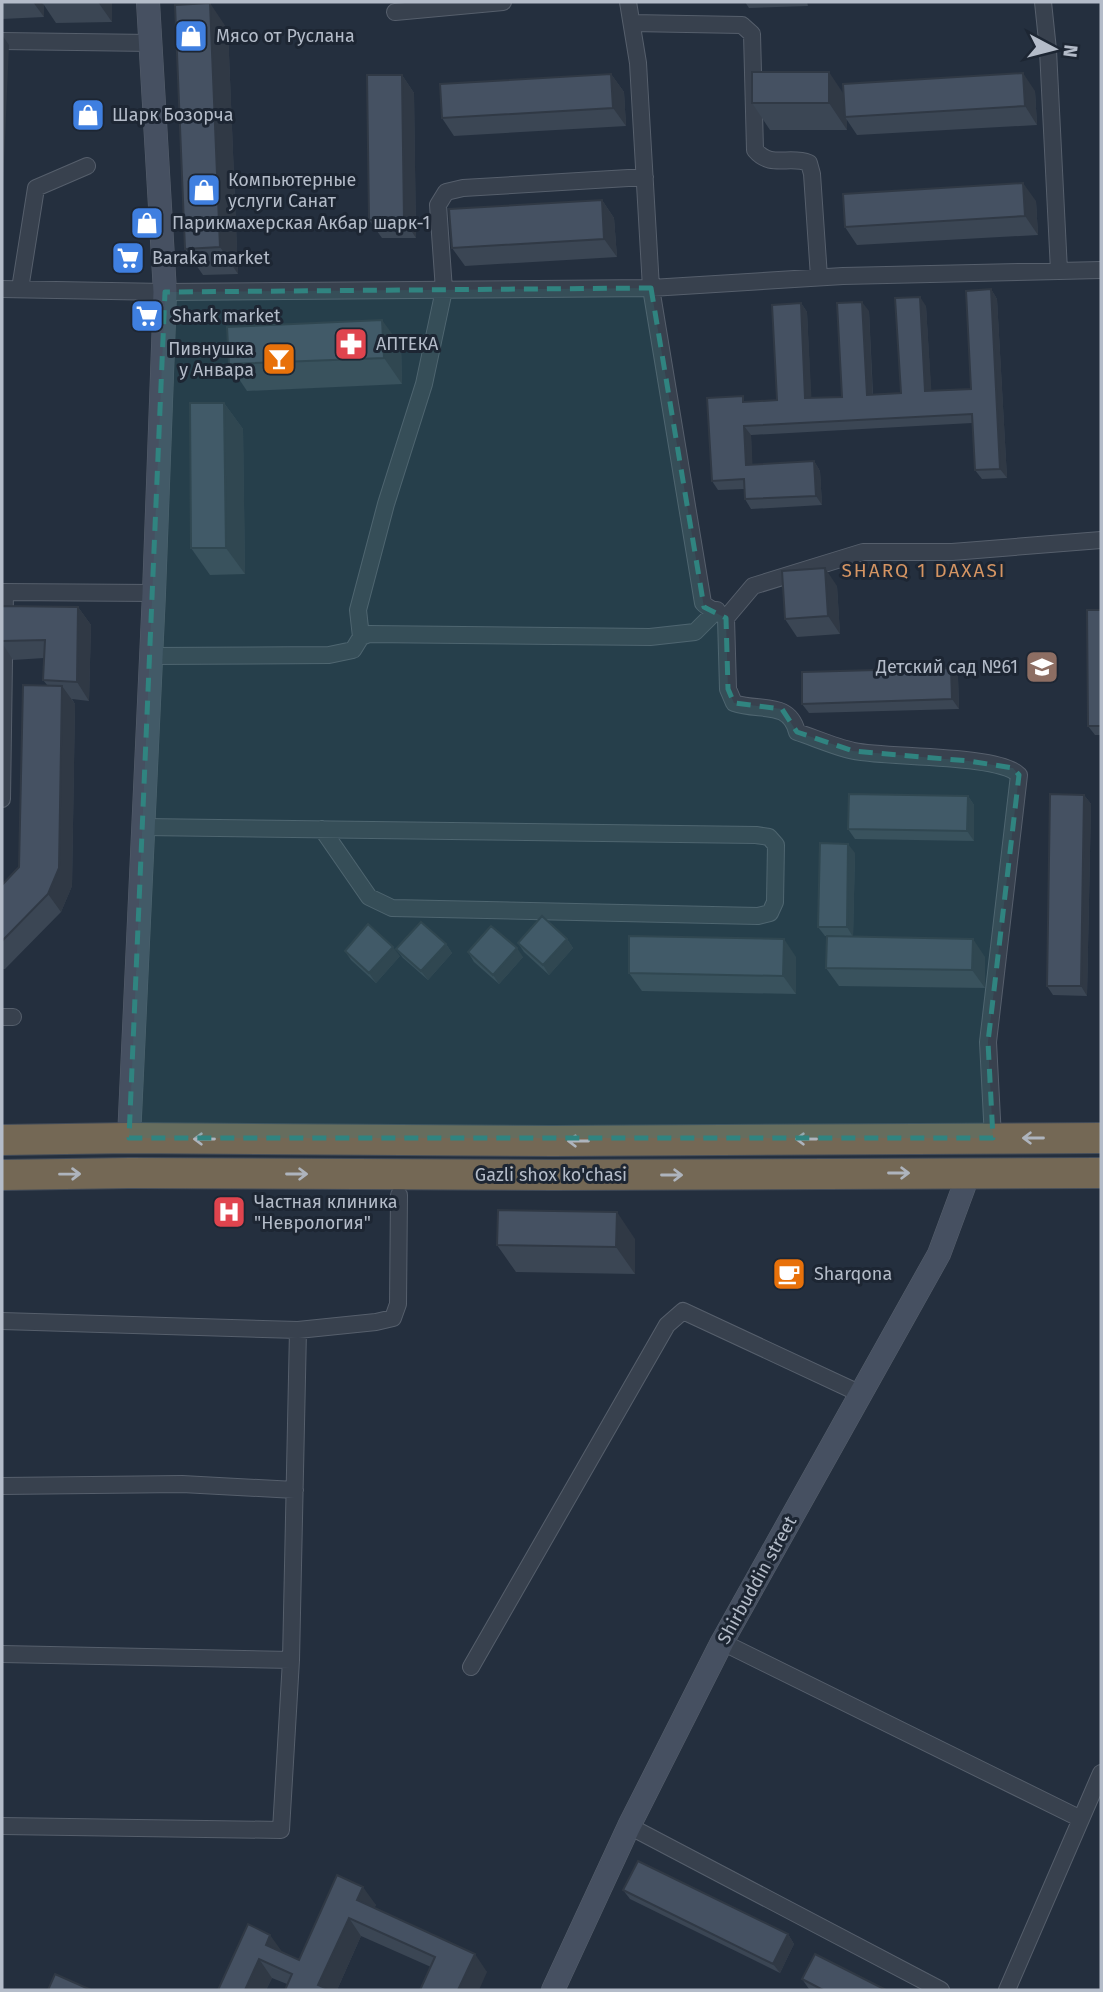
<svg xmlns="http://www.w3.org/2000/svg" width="1103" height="1992" font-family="'Fira Sans',sans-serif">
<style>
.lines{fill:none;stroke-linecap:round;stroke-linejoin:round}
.street-casing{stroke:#565f6c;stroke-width:18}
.secondary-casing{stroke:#565f6c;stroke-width:24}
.highway-casing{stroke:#434c59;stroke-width:32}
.street{stroke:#38414e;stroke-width:16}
.secondary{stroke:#465061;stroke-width:23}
.highway{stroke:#746855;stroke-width:30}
.wall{fill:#3b4654}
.shaded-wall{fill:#303945}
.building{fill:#455162;stroke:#303945;stroke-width:2}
.oneway{stroke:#aeb4bd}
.marked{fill:#308480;fill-opacity:0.2;stroke:#308480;stroke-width:5;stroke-dasharray:14 9;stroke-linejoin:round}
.labels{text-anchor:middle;stroke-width:6;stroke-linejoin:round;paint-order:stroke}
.poi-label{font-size:18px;fill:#b4bcc9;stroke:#1d2633;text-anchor:start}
.street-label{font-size:18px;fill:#b4bcc9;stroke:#1d2633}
.neighbourhood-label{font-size:19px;letter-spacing:2px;fill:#d59563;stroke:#1d2633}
</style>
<rect width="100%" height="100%" fill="#242f3e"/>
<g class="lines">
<defs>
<path id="street" d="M628,2L638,63L651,288L703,603C709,610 718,611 726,618L728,689L734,703C760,712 789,700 797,732C815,738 835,747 854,751C886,758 1000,754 1019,775L988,1042L993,1138
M1043,2L1048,50L1059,271
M395,12L503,2
M632,23L742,25L752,34L755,150C771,169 789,155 809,163L812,174L819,277
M2,41L151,43
M2,289L165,292L651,288L843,276L1101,270
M20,289L36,188L87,166
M2,592L154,593
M726,618L753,586L863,552H952L1101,540
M361,637L358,610L386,504L424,384L444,290L438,205L446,192L463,188L645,177
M151,656L329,655L353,650L361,637L369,634L650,637L695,632L717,610
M2,799L5,592
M144,827L756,835L769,837L776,845L775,902L770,913L758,916L392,908L369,897L322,829
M2,1017H13
M2,1321L298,1330L376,1322L393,1318L398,1304L399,1195
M2,1486L182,1484L295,1490
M722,1642L1081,1819
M2,1654L291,1660
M471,1667L667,1325L683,1311L861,1394
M2,1826L281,1830L291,1660L298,1330
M629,1826L941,1990
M1007,1990L1101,1773"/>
<path id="secondary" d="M129,1138L154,593L165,292L148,2
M553,1990L629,1826L722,1642L939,1254L969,1173"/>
<path id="highway" d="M2,1140L129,1138L553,1141L1101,1138
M2,1175L129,1173L552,1175L1101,1173"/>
</defs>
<use href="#street" class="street-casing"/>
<use href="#secondary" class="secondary-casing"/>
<use href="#highway" class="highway-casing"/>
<use href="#street" class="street"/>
<use href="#secondary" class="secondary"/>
<use href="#highway" class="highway"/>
</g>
<path class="wall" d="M2,2H112V22L56,23L44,5V17L2,19Z
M745,2H807L808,6L749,8Z
M228,30L238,274L203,275L185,249Z
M611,74L624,92L626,126L454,136L442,118Z
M402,75L414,93L416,238H382L369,220Z
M1035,91L1037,125L857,135L847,120V130H770L752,103L843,93Z
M602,200L614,218L617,257L465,266L452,248Z
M1036,201L1038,235L857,245L845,227Z
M991,289L997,299L1007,478L982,479L975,470L972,423L751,435L752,465L814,461L820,471L822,505L751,509L745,499L744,489L718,490L712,481L747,402L777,400L801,303L807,312L811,398L842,397L869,311L873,394L901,393L926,306L931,391L971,389Z
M401,346L402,384L247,391L229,364Z
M224,403L243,429L245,574L210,575L191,548Z
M837,586L840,634L797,637L785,619Z
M2,606L78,607L91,625L89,701L72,699L75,704L72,886L61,912L5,969H2V885L19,867L48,686L43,680L44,658L13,660L2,643Z
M1101,610V735H1095L1088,726Z
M951,668L958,677L959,709L809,713L802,704Z
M1084,795L1091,804L1087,996L1053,995L1047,986Z
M968,796L974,805V841L855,839L848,829Z
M855,853L853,937L985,957V988L839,986L826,968L827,936H825L818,927Z
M567,939L573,948L549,975L524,952L518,943Z
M446,944L452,953L428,980L403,958L396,949Z
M345,951L400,956L376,983L351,960Z
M468,952L523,957L499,984L474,962Z
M796,957V994L642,991L629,973Z
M635,1239V1274L516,1272L497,1245Z
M337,1875L376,1905L374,1908L487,1972L431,1967L361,1936L337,1990H285L287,1984L272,1978L266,1990H218L248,1924L283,1953L299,1960Z
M623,1890L788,1934L794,1944L780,1973L630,1899Z
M802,1979L886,1990H812L809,1989Z"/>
<path class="shaded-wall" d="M33,2H41L44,5V17Z
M98,2H112V22Z
M210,3L228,30L238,274L220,247Z
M2,35L9,45L3,185L2,183Z
M829,72L847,99L845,117L847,120V130L829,103Z
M1023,73L1035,91L1037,125L1025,106Z
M611,74L624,92L626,126L613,108Z
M402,75L414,93L416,238L404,220Z
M1023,183L1036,201L1038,235L1025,216Z
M602,200L614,218L617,257L604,239Z
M991,289L997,299L1007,478L1000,469Z
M920,297L926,306L932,400L925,391Z
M862,302L869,311L873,404L867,395Z
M801,303L807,312L812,408L805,398Z
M382,320L401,346L402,384L384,358Z
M224,403L243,429L245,574L226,548Z
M744,426L751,435L753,474L746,465Z
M814,461L820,471L822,505L816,496Z
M825,568L837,586L840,634L828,616Z
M78,607L91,625L89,701L77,682Z
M951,668L958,677L959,709L952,699Z
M62,686L75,704L72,886L61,912L48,894Z
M1084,795L1091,804L1087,996L1081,986Z
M968,796L974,805V841L967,831Z
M848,844L855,853L853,937L847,927Z
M567,939L573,948L549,975L543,965Z
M784,939L796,957V994L783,976Z
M973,939L985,957V988L972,970Z
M446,944L452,953L428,980L421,971Z
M393,947L400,956L376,983L369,973Z
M517,948L523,957L499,984L493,975Z
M617,1212L635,1239V1274L616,1247Z
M363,1887L376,1905L370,1918L357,1900Z
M349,1918L361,1936L337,1990H322L318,1985Z
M788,1934L794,1944L780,1973L773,1964Z
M270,1935L283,1953L266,1945Z
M475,1954L487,1972L479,1990H458Z
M259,1959L272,1978L266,1990H245Z"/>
<path class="building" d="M210,3L220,247L185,249L175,5Z
M752,72H829V103H752Z
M1023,73L1025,106L845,117L843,84Z
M611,74L613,108L442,118L440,84Z
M367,75H402L404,220H369Z
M1023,183L1025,216L845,227L843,194Z
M602,200L604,239L452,248L449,209Z
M991,289L1000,469L975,470L972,414L744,426L746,465L814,461L816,496L745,499L744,479L712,481L707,398L743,396V402L777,400L772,305L801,303L805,398L842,397L837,303L862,302L867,395L901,393L895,298L920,297L925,391L971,389L966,291Z
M382,320L384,358L229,364L227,327Z
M190,403H224L226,548H191Z
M825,568L828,616L785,619L782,571Z
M2,606L78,607L77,682L43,680L45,640L2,641Z
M1087,610H1101V726H1088Z
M951,668L952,699L802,704V672Z
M23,685L62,686L59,868L48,894L2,941V885L19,867Z
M849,794L968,796L967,831L848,829Z
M1050,794L1084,795L1081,986H1047Z
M820,843L848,844L847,927H818Z
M542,916L567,939L543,965L518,943Z
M421,922L446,944L421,971L396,949Z
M368,924L393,947L369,973L345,951Z
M491,926L517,948L493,975L468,952Z
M629,936L784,939L783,976L629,973Z
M827,936L973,939L972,970L826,968Z
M498,1210L617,1212L616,1247L497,1245Z
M638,1861L788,1934L773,1964L623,1890Z
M337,1875L363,1887L357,1900L475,1954L458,1990H420L435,1957L349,1918L318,1985L330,1990H285L292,1974L259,1959L245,1990H218L248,1924L270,1935L266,1945L299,1960Z
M815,1954L886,1990H823L802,1979Z
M55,1974L91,1990H48Z"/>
<defs><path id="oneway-shaft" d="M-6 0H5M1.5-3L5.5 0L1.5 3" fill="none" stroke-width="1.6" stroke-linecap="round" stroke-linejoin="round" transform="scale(1.75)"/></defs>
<g class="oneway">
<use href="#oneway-shaft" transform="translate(1033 1138) rotate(180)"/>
<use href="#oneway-shaft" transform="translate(204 1139) rotate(-180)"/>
<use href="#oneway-shaft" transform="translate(806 1139) rotate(180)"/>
<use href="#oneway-shaft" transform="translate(578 1141) rotate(180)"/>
<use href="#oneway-shaft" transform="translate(899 1173)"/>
<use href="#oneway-shaft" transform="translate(70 1174) rotate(-1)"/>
<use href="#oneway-shaft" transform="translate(297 1174)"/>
<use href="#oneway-shaft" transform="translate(672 1175)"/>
</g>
<path class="marked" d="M651,288L704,607L726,618L728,689L734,703L782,709L797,732L853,751L969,761L1013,768L1019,775L988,1042L993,1138H129L165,292Z"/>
<defs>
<symbol id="shop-square" viewBox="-11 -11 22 22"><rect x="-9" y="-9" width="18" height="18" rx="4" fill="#3f7fe0" stroke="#1d2633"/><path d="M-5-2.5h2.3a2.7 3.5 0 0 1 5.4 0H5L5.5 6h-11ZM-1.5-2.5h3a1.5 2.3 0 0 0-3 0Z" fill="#fff"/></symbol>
<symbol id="supermarket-square" viewBox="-11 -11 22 22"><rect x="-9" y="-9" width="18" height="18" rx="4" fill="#3f7fe0" stroke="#1d2633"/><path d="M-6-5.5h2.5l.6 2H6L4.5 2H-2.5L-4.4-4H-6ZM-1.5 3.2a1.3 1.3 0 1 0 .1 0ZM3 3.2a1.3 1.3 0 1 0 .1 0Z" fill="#fff"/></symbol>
<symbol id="pharmacy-square" viewBox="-11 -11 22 22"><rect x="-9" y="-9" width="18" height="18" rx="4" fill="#e0444e" stroke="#1d2633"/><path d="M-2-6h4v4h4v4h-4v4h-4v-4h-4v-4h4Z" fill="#fff"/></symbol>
<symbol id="bar-square" viewBox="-11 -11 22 22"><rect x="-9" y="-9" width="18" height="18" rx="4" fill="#e8710a" stroke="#1d2633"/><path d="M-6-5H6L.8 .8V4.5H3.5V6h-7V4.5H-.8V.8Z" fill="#fff"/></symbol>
<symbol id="school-square" viewBox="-11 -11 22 22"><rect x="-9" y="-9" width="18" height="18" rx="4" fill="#8d6e63" stroke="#1d2633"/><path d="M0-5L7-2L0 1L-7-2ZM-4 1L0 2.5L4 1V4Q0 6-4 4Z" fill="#fff"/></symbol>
<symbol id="hospital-square" viewBox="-11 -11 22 22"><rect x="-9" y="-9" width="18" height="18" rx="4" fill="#e0444e" stroke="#1d2633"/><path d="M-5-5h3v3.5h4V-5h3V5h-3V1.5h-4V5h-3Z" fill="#fff"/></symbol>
<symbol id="cafe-square" viewBox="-11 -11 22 22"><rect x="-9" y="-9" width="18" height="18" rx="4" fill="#e8710a" stroke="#1d2633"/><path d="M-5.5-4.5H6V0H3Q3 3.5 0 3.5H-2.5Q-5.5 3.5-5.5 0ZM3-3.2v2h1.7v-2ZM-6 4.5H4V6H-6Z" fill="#fff"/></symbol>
</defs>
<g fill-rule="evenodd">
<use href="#shop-square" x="172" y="17" width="38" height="38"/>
<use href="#shop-square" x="69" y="96" width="38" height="38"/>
<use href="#shop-square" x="185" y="171" width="38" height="38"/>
<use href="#shop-square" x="128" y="204" width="38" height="38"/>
<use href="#supermarket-square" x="109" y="239" width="38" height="38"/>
<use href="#supermarket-square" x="128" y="297" width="38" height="38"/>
<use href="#pharmacy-square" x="332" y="325" width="38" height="38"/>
<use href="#bar-square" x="260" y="340" width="38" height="38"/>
<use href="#school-square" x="1023" y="648" width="38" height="38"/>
<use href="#hospital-square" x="210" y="1193" width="38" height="38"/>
<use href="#cafe-square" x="770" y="1255" width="38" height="38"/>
</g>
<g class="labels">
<g class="poi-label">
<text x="216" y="42">Мясо от Руслана</text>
<text x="112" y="121">Шарк Бозорча</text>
<text x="228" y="186">Компьютерные<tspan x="228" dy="21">услуги Санат</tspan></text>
<text x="172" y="229">Парикмахерская Акбар шарк-1</text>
<text x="152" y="264">Baraka market</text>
<text x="172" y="322">Shark market</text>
<text x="376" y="350">АПТЕКА</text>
<text x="254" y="355" text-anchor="end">Пивнушка<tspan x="254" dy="21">у Анвара</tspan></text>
<text x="1018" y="673" text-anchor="end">Детский сад №61</text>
<text x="254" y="1208">Частная клиника<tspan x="254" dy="21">"Неврология"</tspan></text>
<text x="814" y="1280">Sharqona</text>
</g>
<g class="street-label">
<text x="551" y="1181">Gazli shox ko'chasi</text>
<text transform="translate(757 1580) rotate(-61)" y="6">Shirbuddin street</text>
</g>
<g class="neighbourhood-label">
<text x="924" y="577">SHARQ 1 DAXASI</text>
</g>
</g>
<rect width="1103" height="1992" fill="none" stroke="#b4bcc9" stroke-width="7"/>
<g transform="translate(1054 49) rotate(97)" stroke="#1d2633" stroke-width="5" paint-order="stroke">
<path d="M0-5L12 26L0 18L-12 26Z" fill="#b4bcc9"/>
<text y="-10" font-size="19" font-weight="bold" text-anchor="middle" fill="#b4bcc9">N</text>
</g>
</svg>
